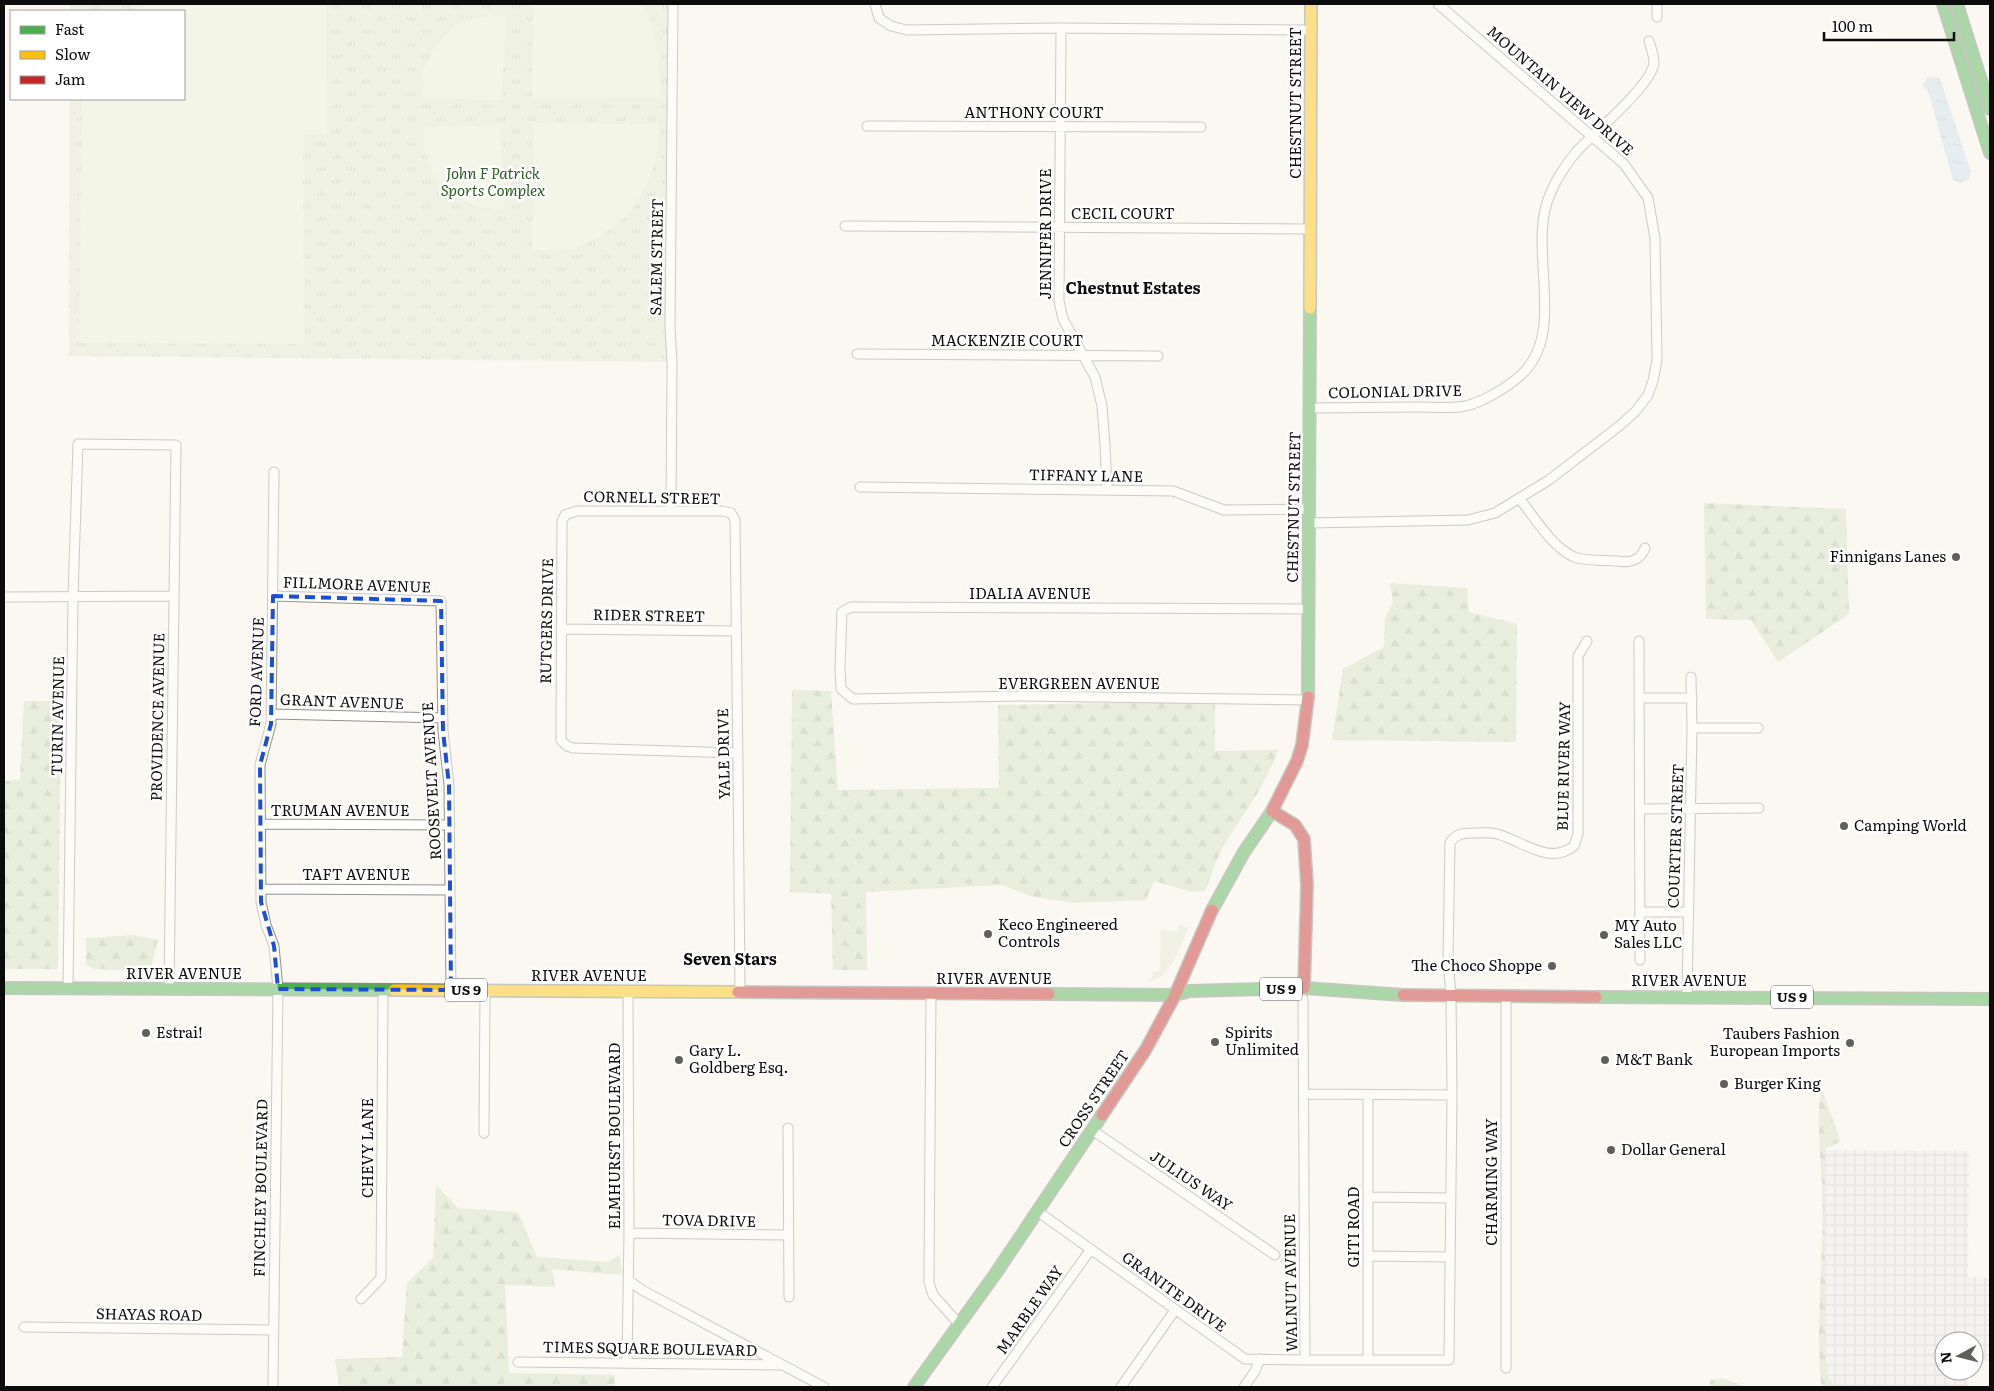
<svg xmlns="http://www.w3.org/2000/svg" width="1994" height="1391" font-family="Literata,serif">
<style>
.industrial{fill:url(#industrial-grid)}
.grass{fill:#e2ecd3}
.forest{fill:url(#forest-firs)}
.park{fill:url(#park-tufts)}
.pitch{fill:#ebf1dc}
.water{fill:url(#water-ripples)}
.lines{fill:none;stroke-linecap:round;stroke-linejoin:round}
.street-casing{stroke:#93928f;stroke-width:11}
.fast-casing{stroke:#8a8985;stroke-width:14}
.slow-casing{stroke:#8a8985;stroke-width:14}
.jam-casing{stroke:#8a8985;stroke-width:14}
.street{stroke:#fefefd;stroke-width:9}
.fast{stroke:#4caf50;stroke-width:11}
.slow{stroke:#ffc107;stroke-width:11}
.jam{stroke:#c62828;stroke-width:11}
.marked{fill:none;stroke:#1d4ed8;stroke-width:4;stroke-dasharray:10 6;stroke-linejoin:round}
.poi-dot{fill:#5f5f5c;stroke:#fff;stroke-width:2}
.labels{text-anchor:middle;stroke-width:5;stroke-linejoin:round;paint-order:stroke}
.shield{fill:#fff;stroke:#555;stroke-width:1}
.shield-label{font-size:14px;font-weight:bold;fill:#0c0c0c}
.street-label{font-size:15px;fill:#0c0c0c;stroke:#fff}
.park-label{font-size:15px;font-style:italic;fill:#2e5b25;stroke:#fff}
.poi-label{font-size:15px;fill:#0c0c0c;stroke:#fff;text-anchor:start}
.neighbourhood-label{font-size:16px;font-weight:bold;fill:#0c0c0c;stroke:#fff}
</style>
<defs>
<pattern id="industrial-grid" width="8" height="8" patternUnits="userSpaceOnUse" patternTransform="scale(1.25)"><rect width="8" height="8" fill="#f1ebed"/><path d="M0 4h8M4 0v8" fill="none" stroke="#cdc8ca"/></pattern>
<pattern id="forest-firs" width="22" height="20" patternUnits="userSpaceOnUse" patternTransform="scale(1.25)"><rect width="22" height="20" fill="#d2e3c2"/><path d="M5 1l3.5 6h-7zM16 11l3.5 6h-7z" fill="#b3c2a6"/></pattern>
<pattern id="park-tufts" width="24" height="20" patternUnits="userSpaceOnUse" patternTransform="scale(1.25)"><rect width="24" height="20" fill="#e2ecd3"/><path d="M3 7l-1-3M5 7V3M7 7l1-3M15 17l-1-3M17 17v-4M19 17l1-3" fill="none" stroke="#c1c9b4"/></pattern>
<pattern id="water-ripples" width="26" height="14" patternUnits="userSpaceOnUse" patternTransform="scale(1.25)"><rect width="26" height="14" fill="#cce1ef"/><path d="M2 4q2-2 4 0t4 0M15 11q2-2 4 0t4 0" fill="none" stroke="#aec0cc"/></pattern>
</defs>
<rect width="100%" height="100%" fill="#faf8f0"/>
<path class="industrial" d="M1822,1150L1969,1151L1968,1277L1990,1278V1361H1974V1341H1944V1371H1968V1387H1822Z"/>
<path class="grass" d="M1180,924L1188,928C1179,947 1171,980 1147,982L1152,978L1153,972L1160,971L1161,929L1177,932Z"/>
<path class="forest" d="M1704,503L1846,509L1849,614L1778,662L1751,620L1706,619Z
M1390,583L1467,588L1469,612L1517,624L1516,742L1332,740L1343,669L1384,647L1385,618L1393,602Z
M792,690L831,691L838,790L999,788L998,705L1215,701V751L1278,750C1266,786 1242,815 1223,847C1216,860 1211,876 1206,890L1192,892L1154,881L1146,900L1073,903L1030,896L1002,885L866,892L867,970H833L831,894L790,892Z
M24,701H61L58,969H4V781L20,780Z
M133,935L158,940L150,971L93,969L86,964V938Z
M1821,1087L1841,1142L1825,1148L1826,1360L1829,1377L1834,1387H1820L1821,1384C1816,1327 1822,1270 1823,1212C1823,1170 1815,1128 1821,1087Z
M436,1185L458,1208L518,1212L537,1257L608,1262L620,1255L622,1275L552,1269L555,1287L505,1285L509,1373L615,1375V1387H339L335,1359L402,1357L407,1283L433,1258Z
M1723,1378L1746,1387H1708L1711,1380Z"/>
<path class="park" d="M70,4H673L672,362L69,356L70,99H184V11H70Z"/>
<path class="pitch" d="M143,4H326L327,133L303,135L304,344L79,343L82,99H184V11H143Z
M533,4H641L651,22L659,58L660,97L532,98Z
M507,15L501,100L422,98L423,69L437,45L454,26L474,18Z
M534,123L659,124L657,152L650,178L630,213L598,238L570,249L532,251Z
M500,126L505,209L480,208L458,198L435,177L426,155L422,127Z"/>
<path class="water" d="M1934,77L1940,78L1971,172L1968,180L1960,183L1953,180L1928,91L1923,85L1927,78Z"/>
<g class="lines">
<defs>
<path id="street" d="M875,4L879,18L891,26L907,30L1061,28L1311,30
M1657,17V4
M1061,28L1059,301L1063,319L1095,377L1102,406L1105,445L1107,490
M867,126L1201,127
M845,226L1311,229
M857,354L1158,356
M1310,408C1347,408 1383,407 1420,407C1434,407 1451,409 1465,406C1482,403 1509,386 1521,375C1569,331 1525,246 1551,192C1557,178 1567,163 1577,151C1594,133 1652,85 1654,63C1654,56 1651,48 1649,41
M860,487L1173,491L1224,510L1309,509
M1519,498C1535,518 1551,546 1574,557C1584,561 1606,560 1617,561C1628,563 1641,561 1645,548
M671,511L672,362L670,327L673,4
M1309,523L1468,520L1495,513L1549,480L1618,427L1635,412L1648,395L1653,381L1657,360L1655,238L1648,198L1624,164L1438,4
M273,596L441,601L443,731L449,785L451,990
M4,597L174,596
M1308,609L851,607L842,612L840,668L841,689L853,699L1023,696L1308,700
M561,629L736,631
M1639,641L1640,960
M1640,698H1692
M272,714L443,718
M1692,728H1758
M738,753L573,748L567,746L561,740L562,521L565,515L577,511H722L731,513L735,520C737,677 739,835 740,992
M1640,809L1759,808
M260,824L450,825
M261,889L450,890
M1640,912H1687
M68,988L73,596L78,444L176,445L169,989
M931,993L929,1282L933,1295L959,1324
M1506,996V1368
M1687,996L1692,728L1691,677
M1303,999L1305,1360H1449L1452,1095L1451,996L1448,959L1450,843C1455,834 1463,833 1474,833C1481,833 1489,832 1497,834C1521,840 1549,866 1574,846L1578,834V656L1587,641
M1304,1094L1452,1095
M1368,1095V1360
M788,1128L789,1297
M1092,1130L1275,1255
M484,1133L485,991
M1368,1197L1451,1198
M1037,1211L1245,1359L1305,1360
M629,1233L788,1235
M1368,1256L1450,1257
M628,1280L642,1290L824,1387
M361,1299L381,1278L383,990
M24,1327L273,1330
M518,1362L781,1365
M627,1362L629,1233L628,991
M273,1387L278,989L274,946L266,925L261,902L260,765L271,724L274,472
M992,1387L1091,1249
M1121,1387L1175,1310
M1244,1387L1255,1371L1260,1359"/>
<path id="fast" d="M1943,4L1990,153
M1957,4L1990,109
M1308,697L1310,308
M1212,910L1244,852L1272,811
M4,988L394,990
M1049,994L1175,995L1190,991L1304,988L1403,995
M1596,997L1990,999
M914,1387L996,1273L1102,1115"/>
<path id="slow" d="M1310,308L1311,4
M394,990L738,992"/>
<path id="jam" d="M1304,988L1307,885L1304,839L1295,825L1272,811L1297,761L1302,745L1308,697
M738,992L1049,994
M1403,995L1596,997
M1102,1115L1146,1049L1175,995L1212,910"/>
</defs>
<use href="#street" class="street-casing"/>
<use href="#fast" class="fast-casing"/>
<use href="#slow" class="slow-casing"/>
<use href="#jam" class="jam-casing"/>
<use href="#street" class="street"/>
<use href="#fast" class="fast"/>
<use href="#slow" class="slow"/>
<use href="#jam" class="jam"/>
</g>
<path d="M0 0H1994V1391H0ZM273,596L441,601L443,731L449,785L451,990L278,989L274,946L261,902L260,765L271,724Z" fill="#faf8f0" fill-opacity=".55" fill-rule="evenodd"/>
<path class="marked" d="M273,596L441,601L443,731L449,785L451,990L278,989L274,946L261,902L260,765L271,724Z"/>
<g class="poi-dot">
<circle cx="1956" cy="557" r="5"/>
<circle cx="1844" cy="826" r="5"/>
<circle cx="988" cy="934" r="5"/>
<circle cx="1604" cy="935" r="5"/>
<circle cx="1552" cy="966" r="5"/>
<circle cx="146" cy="1033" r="5"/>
<circle cx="1215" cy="1042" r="5"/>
<circle cx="1850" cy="1043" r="5"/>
<circle cx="679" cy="1060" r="5"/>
<circle cx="1605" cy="1060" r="5"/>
<circle cx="1724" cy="1084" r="5"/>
<circle cx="1611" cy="1150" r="5"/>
</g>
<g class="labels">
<g class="shield">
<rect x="1260" y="977.5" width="42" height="23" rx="4"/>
<rect x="445" y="978.5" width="42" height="23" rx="4"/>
<rect x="1771" y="985.5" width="42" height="23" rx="4"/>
</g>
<g class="shield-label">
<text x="1281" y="994">US 9</text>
<text x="466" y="995">US 9</text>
<text x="1792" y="1002">US 9</text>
</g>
<g class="street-label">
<text transform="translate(1560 91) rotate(41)" y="5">MOUNTAIN VIEW DRIVE</text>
<text transform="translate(1296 103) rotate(-90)" y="5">CHESTNUT STREET</text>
<text x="1034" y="118">ANTHONY COURT</text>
<text x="1123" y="219">CECIL COURT</text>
<text transform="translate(1046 234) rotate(-90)" y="5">JENNIFER DRIVE</text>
<text transform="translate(657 257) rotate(-89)" y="5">SALEM STREET</text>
<text x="1007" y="346">MACKENZIE COURT</text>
<text transform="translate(1395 392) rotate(-1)" y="5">COLONIAL DRIVE</text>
<text transform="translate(1086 476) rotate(1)" y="5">TIFFANY LANE</text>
<text transform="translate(652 498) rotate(1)" y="5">CORNELL STREET</text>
<text transform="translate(1294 507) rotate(-89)" y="5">CHESTNUT STREET</text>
<text transform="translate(357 585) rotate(2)" y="5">FILLMORE AVENUE</text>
<text x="1030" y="599">IDALIA AVENUE</text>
<text transform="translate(649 616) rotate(1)" y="5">RIDER STREET</text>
<text transform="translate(547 621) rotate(-89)" y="5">RUTGERS DRIVE</text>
<text transform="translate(257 672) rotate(-88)" y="5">FORD AVENUE</text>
<text x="1079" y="689">EVERGREEN AVENUE</text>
<text transform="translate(342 702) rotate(2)" y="5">GRANT AVENUE</text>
<text transform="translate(58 716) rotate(-89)" y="5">TURIN AVENUE</text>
<text transform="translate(158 717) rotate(-89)" y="5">PROVIDENCE AVENUE</text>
<text transform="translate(724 754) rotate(-91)" y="5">YALE DRIVE</text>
<text transform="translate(1564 766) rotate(-89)" y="5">BLUE RIVER WAY</text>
<text transform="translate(432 781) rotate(-93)" y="5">ROOSEVELT AVENUE</text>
<text x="340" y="816">TRUMAN AVENUE</text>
<text transform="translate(1676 836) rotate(-88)" y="5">COURTIER STREET</text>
<text x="356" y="880">TAFT AVENUE</text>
<text x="184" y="979">RIVER AVENUE</text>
<text x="589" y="981">RIVER AVENUE</text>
<text x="994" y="984">RIVER AVENUE</text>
<text x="1689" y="986">RIVER AVENUE</text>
<text transform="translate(1094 1099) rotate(-56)" y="5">CROSS STREET</text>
<text transform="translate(615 1136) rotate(-90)" y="5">ELMHURST BOULEVARD</text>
<text transform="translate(368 1148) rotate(-90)" y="5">CHEVY LANE</text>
<text transform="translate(1191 1181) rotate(34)" y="5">JULIUS WAY</text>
<text transform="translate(1492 1182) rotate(-90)" y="5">CHARMING WAY</text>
<text transform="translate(261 1188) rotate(-89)" y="5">FINCHLEY BOULEVARD</text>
<text transform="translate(709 1221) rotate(1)" y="5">TOVA DRIVE</text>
<text transform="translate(1354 1227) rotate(-90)" y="5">GITI ROAD</text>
<text transform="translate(1291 1283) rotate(-91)" y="5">WALNUT AVENUE</text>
<text transform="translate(1174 1292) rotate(36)" y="5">GRANITE DRIVE</text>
<text transform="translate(1030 1310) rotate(-55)" y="5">MARBLE WAY</text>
<text transform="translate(149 1315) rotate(1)" y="5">SHAYAS ROAD</text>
<text transform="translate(650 1349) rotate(1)" y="5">TIMES SQUARE BOULEVARD</text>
</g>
<g class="park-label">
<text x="493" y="179">John F Patrick<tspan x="493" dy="17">Sports Complex</tspan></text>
</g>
<g class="poi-label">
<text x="1946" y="562" text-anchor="end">Finnigans Lanes</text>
<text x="1854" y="831">Camping World</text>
<text x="998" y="930">Keco Engineered<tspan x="998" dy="17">Controls</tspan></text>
<text x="1614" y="931">MY Auto<tspan x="1614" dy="17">Sales LLC</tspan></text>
<text x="1542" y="971" text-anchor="end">The Choco Shoppe</text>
<text x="156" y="1038">Estrai!</text>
<text x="1225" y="1038">Spirits<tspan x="1225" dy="17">Unlimited</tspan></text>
<text x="1840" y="1039" text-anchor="end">Taubers Fashion<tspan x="1840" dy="17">European Imports</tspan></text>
<text x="689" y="1056">Gary L.<tspan x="689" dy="17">Goldberg Esq.</tspan></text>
<text x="1615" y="1065">M&amp;T Bank</text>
<text x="1734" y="1089">Burger King</text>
<text x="1621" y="1155">Dollar General</text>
</g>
<g class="neighbourhood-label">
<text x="1133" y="294">Chestnut Estates</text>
<text x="730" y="965">Seven Stars</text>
</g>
</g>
<rect width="1994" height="1391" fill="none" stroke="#0c0c0c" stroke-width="10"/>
<rect x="10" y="10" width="175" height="90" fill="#ffffff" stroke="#9e9e9e"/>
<rect x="20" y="26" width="25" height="8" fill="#4caf50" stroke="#9e9e9e"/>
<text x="55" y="35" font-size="15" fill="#0c0c0c">Fast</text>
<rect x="20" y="51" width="25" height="8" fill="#ffc107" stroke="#9e9e9e"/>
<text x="55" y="60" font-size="15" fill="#0c0c0c">Slow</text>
<rect x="20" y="76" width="25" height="8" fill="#c62828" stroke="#9e9e9e"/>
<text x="55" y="85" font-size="15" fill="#0c0c0c">Jam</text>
<g transform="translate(1959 1356) rotate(263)"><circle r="24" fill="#ffffff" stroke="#9e9e9e"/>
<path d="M0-4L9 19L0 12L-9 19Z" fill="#5f5f5c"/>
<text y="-8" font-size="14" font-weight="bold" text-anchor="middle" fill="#0c0c0c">N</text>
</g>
<path d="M1824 32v8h130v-8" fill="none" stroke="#0c0c0c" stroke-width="2.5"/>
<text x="1832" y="32" font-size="15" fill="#0c0c0c" stroke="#ffffff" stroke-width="4" paint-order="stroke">100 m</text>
</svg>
